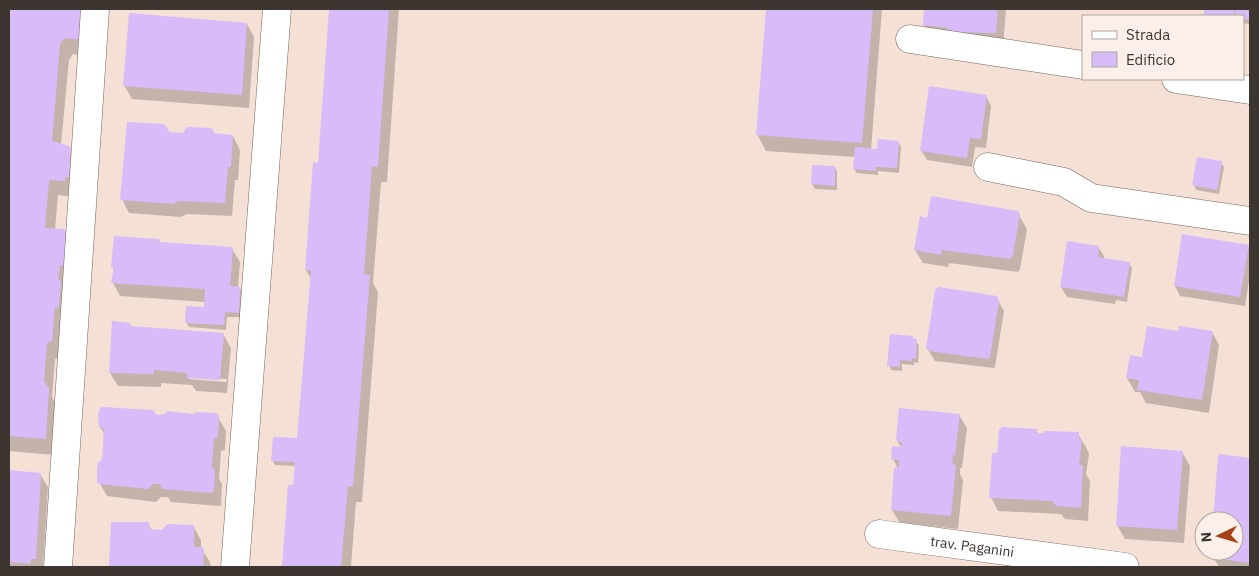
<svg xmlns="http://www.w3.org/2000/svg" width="1259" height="576" font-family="'IBM Plex Sans',sans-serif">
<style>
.shadow{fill:#0003;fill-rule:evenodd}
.building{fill:#d8bcf9}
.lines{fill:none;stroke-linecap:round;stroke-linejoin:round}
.minor-casing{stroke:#76645b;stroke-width:29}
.minor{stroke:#fff;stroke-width:28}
.labels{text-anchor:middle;stroke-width:4;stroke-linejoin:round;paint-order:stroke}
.street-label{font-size:14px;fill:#3d3530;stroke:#fcefe9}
</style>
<rect width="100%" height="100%" fill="#f5e0d5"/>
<path class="shadow" d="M9,9H94L90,56L73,54L69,60L61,145L70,149L80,165L73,197L58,195L55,230L65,232L75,248L61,357L55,359L52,397L57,406L54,455L9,451Z
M330,9H399L387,182H381L373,283L378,292L362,502H356L351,567H283L289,486H294L296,466L275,465L273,460L298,441L311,279L306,270L319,164Z
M767,9H882L871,150L878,151L898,142L901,147L899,173L878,171V175L857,173L854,169L855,157L766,151L757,134Z
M925,9H1006L1003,46L932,38L924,25Z
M1206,9H1250V24L1243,23V16H1205Z
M247,24L254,37L249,108L132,99L124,85Z
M986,96L991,106L986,148L975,147L972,167L927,160L921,150Z
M170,133L214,134L233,136L240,150L238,180H235L232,216L187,214L181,217L129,213L122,199Z
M1221,163L1224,167L1219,194L1196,190L1194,185Z
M813,166L835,167L837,172V190L815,189L812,184Z
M1017,212L1027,229L1020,269L1018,272L949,263L948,267L923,263L915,250L928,219Z
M159,240L161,243L232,249L240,262L238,288H240L242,293L241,317H227L226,330L189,327L186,322L205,308L206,302L120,296L113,283L114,270L113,267Z
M1248,246L1250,250V275L1245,306L1180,296L1175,286Z
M1098,247L1104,256V259L1129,263L1132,268L1127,302L1116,300L1115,304L1067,297L1061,287Z
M996,297L1004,311L995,367L994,368L935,361L927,348Z
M113,323L130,324L132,328L223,334L231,348L227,393L196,391L192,385L161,383V387L118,386L110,373ZM189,377L227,379L226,382L189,379Z
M1180,332H1212L1219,345L1209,413L1146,403L1140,392H1135L1127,378L1143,358Z
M912,337L919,345L918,363L914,362V365L902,364V371L891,370L889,365Z
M959,415L967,428L962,468H960V474L963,480L958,529L900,523L892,510L897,467L893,459L902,449L897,440Z
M157,416L218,417L226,431L225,450L221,451L219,479L222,484L221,505L219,506L171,502L168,497H161L156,502L107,496L99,482L103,460L105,435L100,427Z
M1036,430L1039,435L1078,434L1086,447L1089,454L1086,474L1090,481L1088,521L1065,519L1061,514L998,511L991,497L998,454Z
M1182,452L1190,466L1184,543L1125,539L1117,525Z
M1221,455L1250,460V567H1219L1211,553L1212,551H1234V521H1214Z
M9,471L40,474L48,487L43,567H9Z
M148,523L152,531H163L193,526L201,540V548L210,562L211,567H111L110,565Z"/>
<path class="building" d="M9,9H84L81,40L64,38L60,44L52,141L69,146L71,148L69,177H65V181L49,180L45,228L63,229L66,231L65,266L60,265L58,279L61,281L59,308L55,307L52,341L47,343L44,381L49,388L46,439L9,436Z
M329,9H389L378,167L372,166L364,274L370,275L353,487L348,486L341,567H282L288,485H293L295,462L271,461L273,437L297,438L311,270H305L313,162L318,163Z
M766,9H873L862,143L756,135Z
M924,9H998L996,33L947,32L948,28L923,25Z
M1204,9H1235L1234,16H1204Z
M1236,9H1250V20L1243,19V16H1235Z
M129,13L247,23L242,95L123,86Z
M929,86L987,95L981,139L970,138L967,158L920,151Z
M127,122L164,124L170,132L183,133L187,127L212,128L214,133L233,135L231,167H228L225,203L179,201L173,204L120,200Z
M878,139L899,141L897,168L876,167V171L853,169L855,147L877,149Z
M1197,157L1222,161L1217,190L1192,185Z
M812,165L835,166V186L811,184Z
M931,196L1018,211L1020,214L1013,255L1010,259L942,250L941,255L914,250L920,216L927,218Z
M1182,234L1249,245L1240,297L1174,286Z
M114,236L159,239L160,242L233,247L230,286L240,287L239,313L225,312L224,325L185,323L186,306L204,307L205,289L111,283L114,267H111Z
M1067,241L1099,246L1098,257L1130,262L1124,297L1060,287Z
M939,287L997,296L999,301L990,357L988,359L929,351L926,348L935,290Z
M112,321L131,323L130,326L224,333L220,380L187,378V373L154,370V374L109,373Z
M1147,326L1178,331L1179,326L1213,331L1202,400L1137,390L1139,380L1126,378L1130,355L1142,357Z
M890,334L913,336V339H917L916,359L912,358V361L900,360V367L887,366Z
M103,407L153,410L157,415L165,414L167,411L193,414L196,412L216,413L219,416L218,437L214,438L212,468L215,469L214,491L212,493L162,489L160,484H153L148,489L99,484L97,482V469L98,463L102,459L104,429L99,427L98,415L100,408Z
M899,408L960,414L955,455H953L952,463L956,466L951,516L891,510L894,468L896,467H899V460L891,459L892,446L901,447L902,443L896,440Z
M1002,427L1037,429L1036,433H1044L1045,431L1079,432V439H1082L1079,464L1083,466L1081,508L1057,506L1054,504L1053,501L989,498L992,453H997L999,430Z
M1121,446L1183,451L1177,530L1116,526Z
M1220,454L1250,458V563L1213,558L1210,554V551H1234V521H1213L1218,456Z
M9,470L41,473L36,559H31L30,564L9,562Z
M111,522H149L150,529L162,530L167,524L194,525V547H203L204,550L203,567H114L109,566Z"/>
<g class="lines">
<defs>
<g id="minor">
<path d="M910,39L1083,65"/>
<path d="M1176,79L1250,90"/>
<path d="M988,167L1064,182L1091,198L1250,221"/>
<path id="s1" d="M879,534L1125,567"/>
<path d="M58,567L95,9"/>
<path d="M235,567L277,9"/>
</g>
</defs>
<use href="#minor" class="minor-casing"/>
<use href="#minor" class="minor"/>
</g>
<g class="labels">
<g class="street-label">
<text dy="5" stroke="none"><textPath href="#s1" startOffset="94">trav. Paganini</textPath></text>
</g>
</g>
<rect width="1259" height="576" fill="none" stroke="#3d3530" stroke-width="20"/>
<rect x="1082" y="15" width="162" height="65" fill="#fcefe9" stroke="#b0a59f"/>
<rect x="1092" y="31" width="25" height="8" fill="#ffffff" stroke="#b0a59f"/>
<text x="1126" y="40" font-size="15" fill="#3d3530">Strada</text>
<rect x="1092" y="52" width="25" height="15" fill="#d8bcf9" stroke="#b0a59f"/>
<text x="1126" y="65" font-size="15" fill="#3d3530">Edificio</text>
<g transform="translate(1219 536) rotate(265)"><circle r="24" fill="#fcefe9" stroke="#b0a59f"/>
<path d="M0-4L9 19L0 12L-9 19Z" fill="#a74117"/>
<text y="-8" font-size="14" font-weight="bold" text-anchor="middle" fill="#3d3530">N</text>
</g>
</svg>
